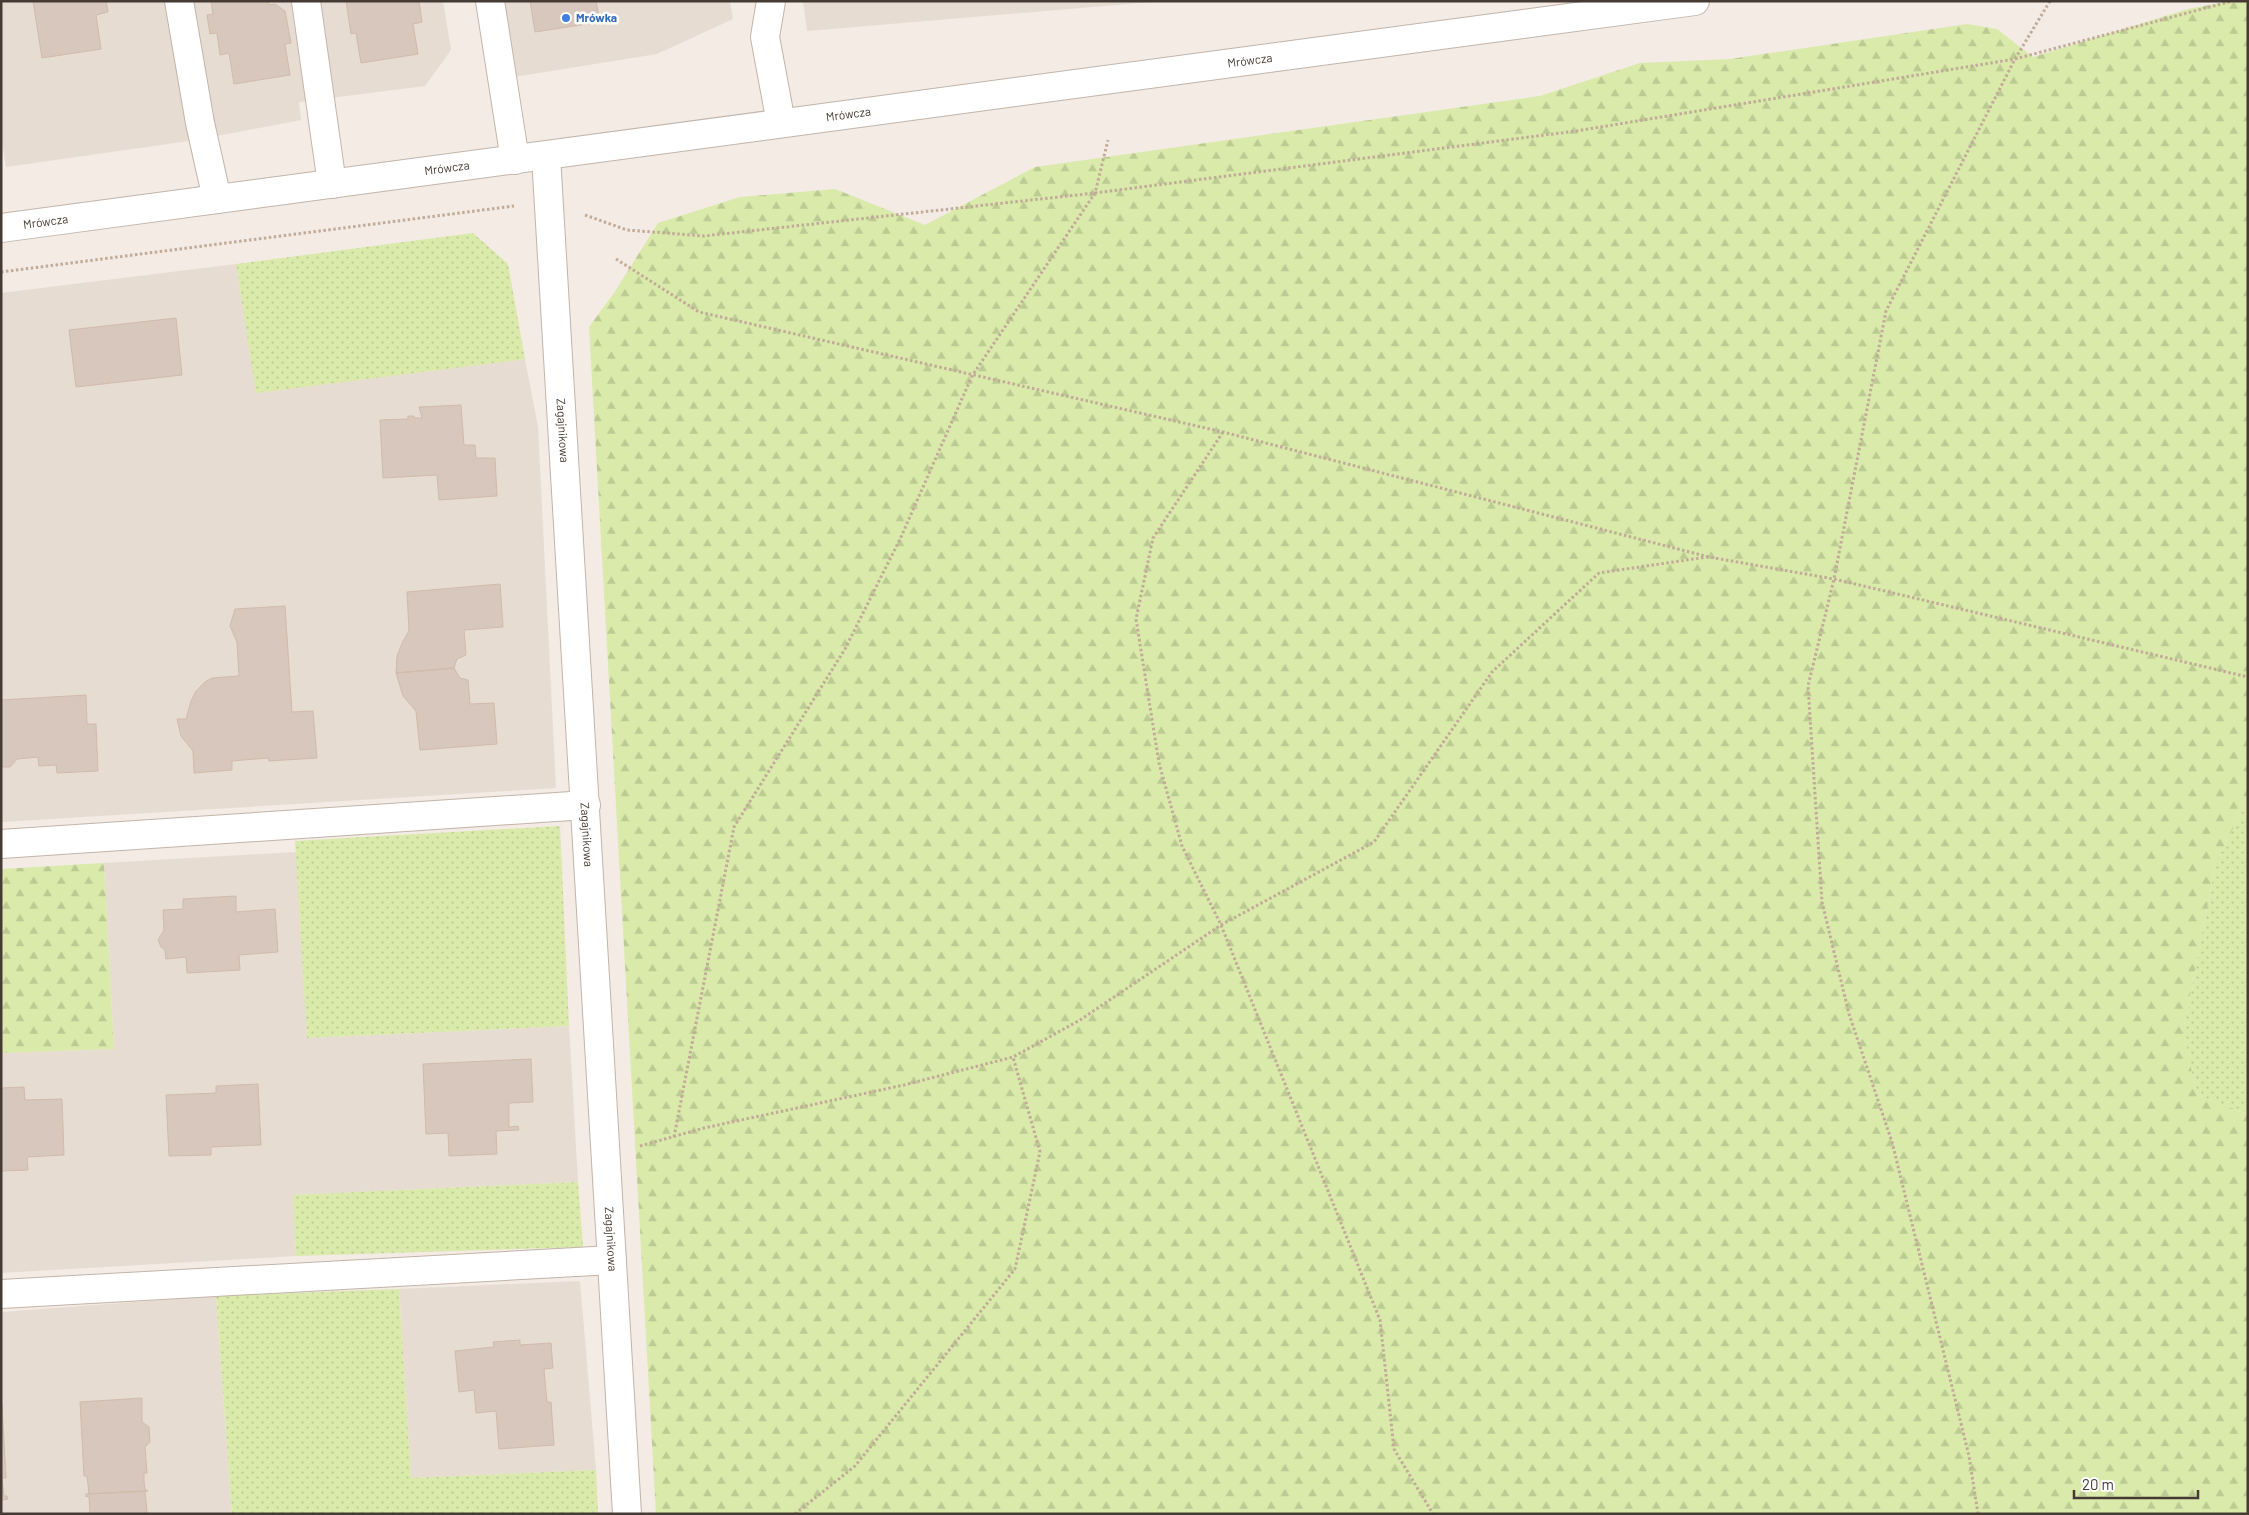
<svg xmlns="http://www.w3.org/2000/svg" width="2249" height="1515" font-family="Barlow,sans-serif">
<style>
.residential{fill:#e7dcd2}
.grass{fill:url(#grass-dots)}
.forest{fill:url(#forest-firs)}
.building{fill:#d8c7bc;stroke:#d0bbac}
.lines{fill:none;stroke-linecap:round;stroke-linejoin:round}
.minor-casing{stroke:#c2b4a9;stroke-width:30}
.path{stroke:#c1aa97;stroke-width:3;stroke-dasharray:2.5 2.5;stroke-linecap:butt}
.minor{stroke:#fff;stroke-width:28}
.shop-dot{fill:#3f7fe0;stroke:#fff;stroke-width:2}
.labels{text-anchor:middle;stroke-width:5;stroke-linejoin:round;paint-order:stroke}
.shop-label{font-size:12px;font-weight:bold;fill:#366cbe;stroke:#fff;text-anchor:start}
.street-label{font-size:12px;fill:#453b34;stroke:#fff}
</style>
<defs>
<pattern id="grass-dots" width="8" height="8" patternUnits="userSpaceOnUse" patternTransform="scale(1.25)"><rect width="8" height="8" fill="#d9eaaa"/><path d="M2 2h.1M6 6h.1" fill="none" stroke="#bcca93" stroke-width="1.8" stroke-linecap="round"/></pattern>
<pattern id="forest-firs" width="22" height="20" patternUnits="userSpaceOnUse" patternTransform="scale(1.25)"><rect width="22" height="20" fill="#d9eaaa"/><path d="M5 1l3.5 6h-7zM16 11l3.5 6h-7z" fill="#bcca93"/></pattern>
</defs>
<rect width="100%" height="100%" fill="#f3ebe4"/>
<path class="residential" d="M1,1H443L451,50L425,86L299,102L301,120L196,140L6,167L1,135Z
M502,1H730L733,19L657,54L514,77Z
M803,1H1164L807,31Z
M236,264L257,392L525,359L538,427L556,788L1,822V293Z
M297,852L307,1038L569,1026L578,1182L294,1195L296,1256L1,1273V1053L114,1049L104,863Z
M580,1281L596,1470L411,1478L399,1289Z
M216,1296L232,1514H1V1312Z"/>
<path class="grass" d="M473,233L508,264L525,359L256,393L236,264Z
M2248,799V1114L2197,1095L2183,1032L2216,862Z
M560,826L569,1026L307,1038L295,841Z
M578,1182L583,1247L296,1256L293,1195Z
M399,1289L411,1478L596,1470L598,1514H232L216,1296Z"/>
<path class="forest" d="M2230,1H2248V799L2216,862L2183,1032L2197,1095L2248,1114V1514H656L589,327L614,293L658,223L740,197L835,189L925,225L1035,167L1540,96L1640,63L1730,59L1967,24L1997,29L2033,57L2188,9Z
M104,863L114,1049L1,1053V869Z"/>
<path class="building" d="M33,1H106L108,12L96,15L101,49L42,58Z
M211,1H268L269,5L275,4L285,11L291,43L285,44L290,75L234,84L229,53L220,55L217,33L210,34L207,15L213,14Z
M346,1H419L422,22L413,24L418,54L361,63L356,33L351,34Z
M530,1H596L600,22L535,32Z
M176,318L182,375L76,387L69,330Z
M461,405L464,445H475L476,458H495L497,496L439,500L437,475L383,478L380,420L408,419V416H414V418H422L419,407Z
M500,584L503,627L464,630L466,655L457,659L454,668L396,673L397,656L403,641L409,631L407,592Z
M285,606L292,712L313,711L317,758L269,761L268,758L232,761V770L194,773L193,751L181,736L177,719H186L191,701L196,691L205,682L212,678L239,676L237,642L230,626L235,609Z
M454,668L460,678L468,680L470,704L494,703L497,744L420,750L416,711L403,696L396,673Z
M86,695L87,724H96L98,771L57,773L56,765L39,766L38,757L17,759L10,767H1V700Z
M236,896V912L275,909L278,952L239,955L240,970L187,973L186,957L166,959L165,950L161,947L158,940L164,930L163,910L183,909V899Z
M531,1059L533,1102L509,1103V1127L518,1126L519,1130L496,1131L497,1154L449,1156L448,1133L426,1134L423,1064Z
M258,1084L261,1145L211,1147V1155L169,1156L166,1095L216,1093V1086Z
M24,1087L25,1100L62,1099L64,1155L27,1157L28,1170L1,1171V1088Z
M520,1340V1345L551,1343L553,1368L544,1369L547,1402H551L554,1445L499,1449L496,1411L476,1413L474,1390L459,1392L455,1351L494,1347L493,1342Z
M142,1398V1422L149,1427L150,1442L145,1447L147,1473H144V1481L145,1489L148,1491L89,1494L87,1476H84L80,1402Z
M2,1405L6,1478H2L4,1496H7L8,1499L1,1500Z
M145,1491L147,1512L149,1514H90L89,1496L86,1497V1494Z"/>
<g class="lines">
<defs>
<g id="minor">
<path d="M179,1L200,123L217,199"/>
<path d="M306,1L332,184"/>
<path d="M490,1L515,160"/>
<path d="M771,1L765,37L781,123"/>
<path id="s1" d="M546,156L627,1514"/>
<path id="s2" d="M1,228L1695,1"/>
<path d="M1,844L586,805"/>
<path d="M1,1294L612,1260"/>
</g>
</defs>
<use href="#minor" class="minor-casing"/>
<path class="path" d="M585,215L627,230L704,236L1095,193L1576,131L2015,59L2232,1
M616,259L699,312L1223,432L1709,557L1834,579L2248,677
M1,272L514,206
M1223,432L1153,538L1136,619L1159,763L1182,846L1221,925L1380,1320L1394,1449L1433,1514
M674,1137L734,827L845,649L901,537L972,376L1095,193L1108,140
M640,1146L704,1128L904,1085L1013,1057L1080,1020L1221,925L1374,842L1492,672L1599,573L1707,557
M795,1514L855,1466L1015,1269L1040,1152L1013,1057
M1978,1514L1969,1456L1892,1142L1849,1014L1822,902L1808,686L1834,579L1886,311L2015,59L2050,1"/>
<use href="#minor" class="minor"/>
</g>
<circle class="shop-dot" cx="566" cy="18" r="5"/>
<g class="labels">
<g class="shop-label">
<text x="576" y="22">Mrówka</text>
</g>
<g class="street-label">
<text dy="4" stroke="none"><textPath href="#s2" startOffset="1260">Mrówcza</textPath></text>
<text dy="4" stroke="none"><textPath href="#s2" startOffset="855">Mrówcza</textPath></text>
<text dy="4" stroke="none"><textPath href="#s2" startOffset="450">Mrówcza</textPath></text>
<text dy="4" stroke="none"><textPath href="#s2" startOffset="45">Mrówcza</textPath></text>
<text dy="4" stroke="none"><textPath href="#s1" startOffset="275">Zagajnikowa</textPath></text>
<text dy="4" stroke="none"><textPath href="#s1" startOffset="680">Zagajnikowa</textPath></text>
<text dy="4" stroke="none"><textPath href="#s1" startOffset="1085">Zagajnikowa</textPath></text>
</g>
</g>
<rect width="2249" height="1515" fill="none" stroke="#453b34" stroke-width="5"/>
<path d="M2074 1490v8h124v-8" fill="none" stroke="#453b34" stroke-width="2.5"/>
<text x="2082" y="1490" font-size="15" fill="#453b34" stroke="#ffffff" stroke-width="4" paint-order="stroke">20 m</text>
</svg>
